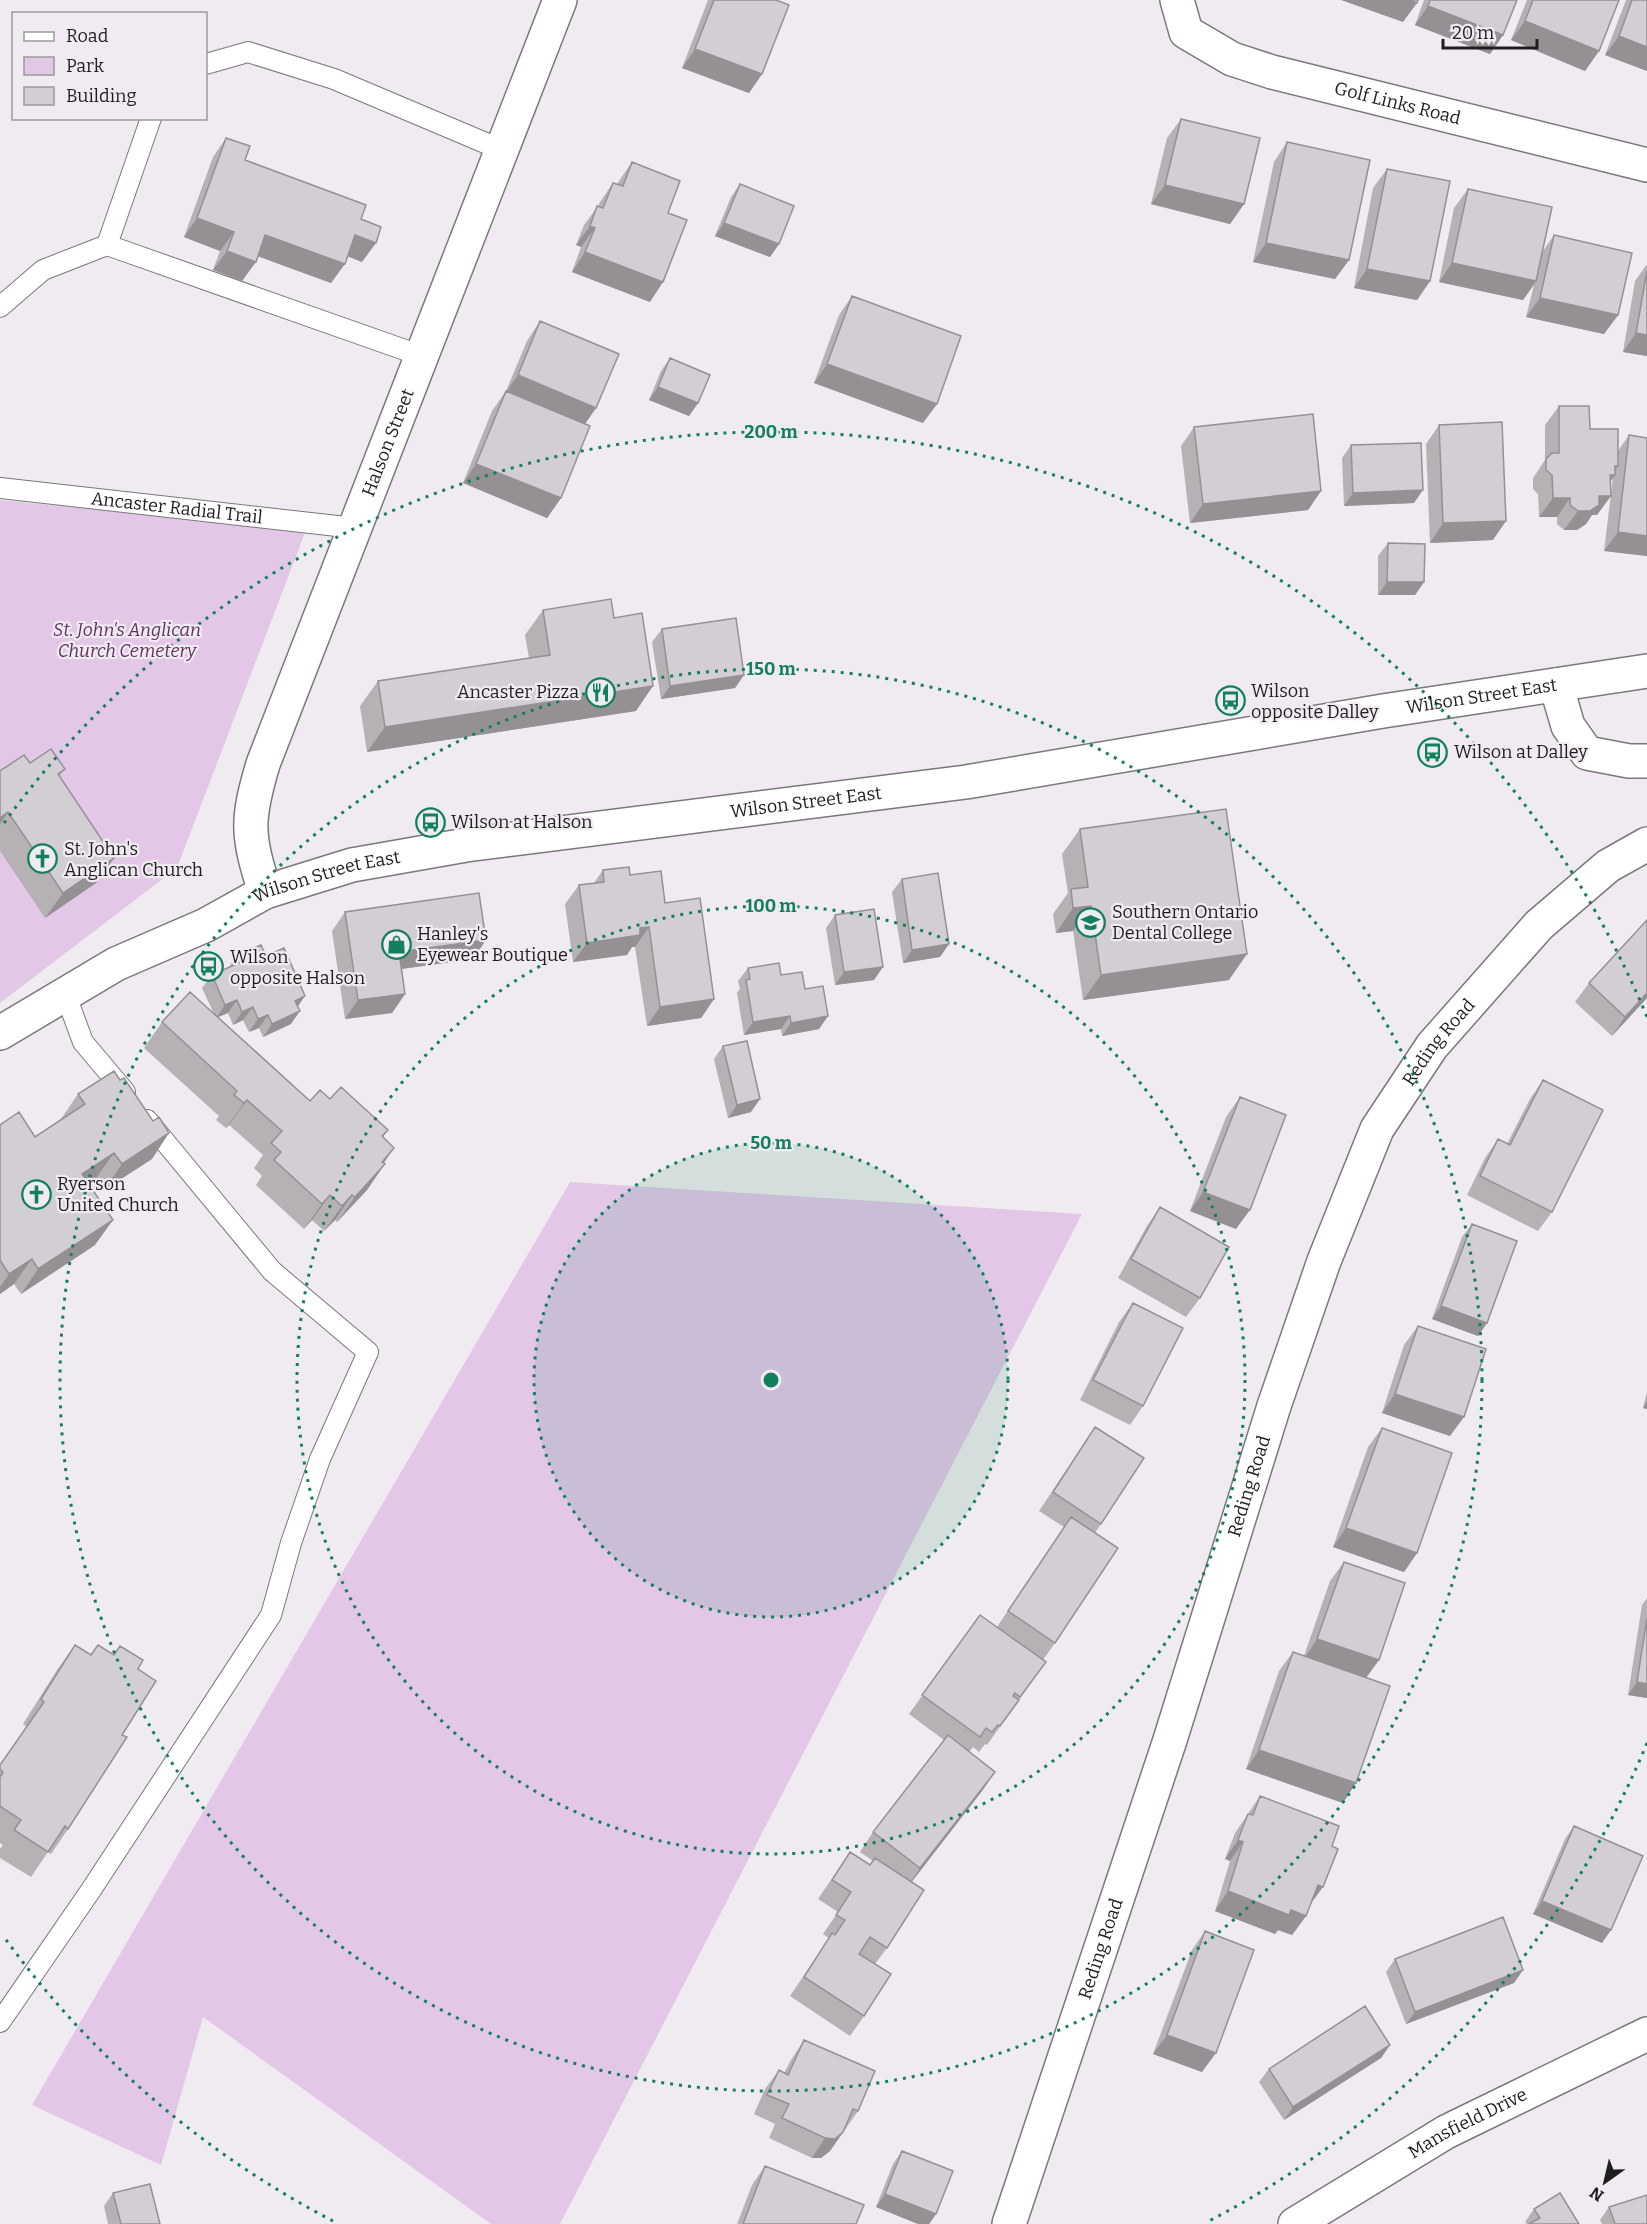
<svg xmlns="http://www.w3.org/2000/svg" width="1647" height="2224" font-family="Bitter,serif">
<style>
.green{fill:#e3c7e6}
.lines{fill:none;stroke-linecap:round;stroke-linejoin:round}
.lane-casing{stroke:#7b777c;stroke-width:22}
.street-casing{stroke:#7b777c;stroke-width:36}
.secondary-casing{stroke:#7b777c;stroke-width:36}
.lane{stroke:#fff;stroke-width:20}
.street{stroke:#fff;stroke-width:33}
.secondary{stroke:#fff;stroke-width:33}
.wall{fill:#b5b1b5}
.shaded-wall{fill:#949094}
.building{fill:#d3ced3;stroke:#949094;stroke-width:1.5}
.ring{fill:none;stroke:#12805c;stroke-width:3;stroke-dasharray:3 6}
.labels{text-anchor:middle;stroke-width:4.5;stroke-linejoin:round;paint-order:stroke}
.street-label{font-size:18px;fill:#1f1e1f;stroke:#f0ebf0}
.park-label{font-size:18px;font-style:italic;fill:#602f65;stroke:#f0ebf0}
.poi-label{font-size:18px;fill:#1f1e1f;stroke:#f0ebf0;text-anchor:start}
.centre{fill:#12805c;stroke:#f0ebf0;stroke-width:3}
.ring-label{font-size:18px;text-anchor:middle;font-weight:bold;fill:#12805c;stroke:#f0ebf0;stroke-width:4.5;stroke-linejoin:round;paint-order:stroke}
</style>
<rect width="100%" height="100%" fill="#f0ebf0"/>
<path class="green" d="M0,500L306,530L177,868L0,1003Z
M570,1182L1082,1214L560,2224H491L203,2017L161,2165L32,2105Z"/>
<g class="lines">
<defs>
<g id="lane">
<path d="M206,64L248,52L334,79L502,150"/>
<path d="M151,118L107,245L422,356"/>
<path d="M0,307L43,270L107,245"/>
<path id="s1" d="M0,488L355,528"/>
<path d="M65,993L83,1042L125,1092"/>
<path d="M0,2022L91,1890L271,1615L291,1543L320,1459L368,1352L272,1271L147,1120"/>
</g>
<g id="street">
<path id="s2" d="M1177,0L1186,32L1232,59L1272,72L1647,165"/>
<path d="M1556,685L1568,726L1587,753L1629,761H1647"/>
<path id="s3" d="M1009,2224L1170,1740L1274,1406L1324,1261L1377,1129L1432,1046L1539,925L1608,866L1647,844"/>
<path id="s4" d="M1295,2224L1446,2132L1647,2034"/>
</g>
<g id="secondary">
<path id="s5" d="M265,892C247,835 246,821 263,764L560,0"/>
<path id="s6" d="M0,1033L116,964L206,925L265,892L352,865L466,845L966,782L1383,711L1647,671"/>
</g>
</defs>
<use href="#lane" class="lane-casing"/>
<use href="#street" class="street-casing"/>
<use href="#secondary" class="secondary-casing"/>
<use href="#lane" class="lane"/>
<use href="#street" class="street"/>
<use href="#secondary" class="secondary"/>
</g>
<path class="wall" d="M708,0H776L762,74L749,93L682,68Z
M1424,0H1517L1503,35L1490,54L1415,25Z
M1527,0H1619L1599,51L1585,71L1511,40Z
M1626,0H1647V71L1605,55Z
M1181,119L1244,204L1230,224L1151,204L1167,138Z
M226,138L245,160L362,262L347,256L331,283L257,256L242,281L213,270L220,251L184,237L213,157Z
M1287,142L1349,260L1335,279L1253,262L1274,162Z
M632,162L668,213L650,302L572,272L581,247L576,245L584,225L598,206L600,202L613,183L617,184Z
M1387,169L1430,281L1417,300L1354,288L1373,188Z
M740,184L779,244L770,257L715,236L731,197Z
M1468,189L1543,251L1554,235L1618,315L1604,334L1526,317L1534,285L1523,300L1439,282L1454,208Z
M1647,264V356L1623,352L1635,281Z
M852,296L923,423L814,383L839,315Z
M540,321L585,424L561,498L547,518L463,483L492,411L506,391L527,341Z
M670,358L698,403L689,416L649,400L661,371Z
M1559,406L1618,451L1629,435L1647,556L1604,551L1613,477L1610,482L1597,515H1592L1586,524L1577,530H1564L1557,524V517H1539L1538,494L1533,489V478L1545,460V425Z
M1439,425L1493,540L1430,543L1426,444Z
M1194,427L1321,491L1308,510L1190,523L1181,446Z
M1351,445L1414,503L1344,506L1342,458Z
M1388,543L1424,582L1415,595H1378V556Z
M543,610L614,618L636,711L367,752L360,706L378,681L529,658L525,635Z
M662,629L744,675L735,688L661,699L652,642Z
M30,763L65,769L59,777L114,858L96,883L45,918L0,851V771Z
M1080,829L1229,980L1083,1000L1073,931L1056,933L1053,914L1068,893L1062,854Z
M603,870L630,875L665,903L714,999L701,1018L647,1026L635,947H632L627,955L573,962L565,904L579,885L594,883Z
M902,879L940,957L903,963L892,892Z
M345,912L486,940L473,959L402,969L405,994L392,1013L345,1019L332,931Z
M835,915L874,980L835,985L826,928Z
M237,955L266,956L298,1007L291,1024L263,1037L259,1028L249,1032L243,1020L233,1025L228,1013L218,1017L310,1101L330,1099L388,1130L383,1137V1163L367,1190L337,1222L335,1220L324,1231L312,1220L304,1229L256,1185L262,1176L254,1168L263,1155L229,1125L226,1128L216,1120L219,1116L144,1048L162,1022L214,1014L202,988L212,975L229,967Z
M748,968L781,975L805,989L828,1016L819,1029L782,1036L781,1029L744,1035L737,993L740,989L738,981Z
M1589,983L1647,998L1612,1036L1575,1002Z
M723,1046L751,1112L728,1118L714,1059Z
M1543,1080L1552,1212L1538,1231L1467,1195L1485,1158L1498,1139L1507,1144L1530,1099Z
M78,1094L152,1159L104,1190L96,1178L88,1183L95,1245L21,1294L14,1284L0,1294V1125L35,1137L61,1120V1119Z
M1240,1097L1236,1229L1190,1211L1226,1117Z
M1160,1207L1200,1298L1186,1317L1118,1278L1147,1226Z
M1472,1224L1487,1323L1478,1336L1432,1319L1462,1237Z
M1133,1303L1143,1406L1130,1425L1080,1400L1119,1322Z
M1418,1326L1450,1436L1382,1413L1404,1345Z
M1647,1392V1409L1643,1408Z
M1095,1427L1101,1524L1095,1533L1055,1643L1043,1660L1046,1662L987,1745L985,1744L979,1752L973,1747L969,1752L995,1772L982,1791L912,1881L887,1948L875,1964L864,2016L850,2036L790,1996L829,1938L823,1934L838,1912L818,1899L850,1852L870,1865L873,1861L860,1852L873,1832L944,1740L909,1714L980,1615L997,1627L1064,1527L1039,1511Z
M1382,1428L1417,1553L1404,1572L1333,1547L1368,1447Z
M1344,1562L1379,1660L1366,1678L1343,1803L1246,1769L1279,1671L1293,1652L1304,1656L1330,1581Z
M1647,1598V1698L1628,1695L1642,1605Z
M75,1645L90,1655L98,1645L114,1655L120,1646L138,1669L122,1735L68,1829L51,1854L48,1852L31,1877L0,1858V1849L3,1845L0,1843V1765L27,1727L23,1724L57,1670Z
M1260,1796L1309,1906L1306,1916L1292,1935L1278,1930L1275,1934L1215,1911L1230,1861L1225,1859L1235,1833Z
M1574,1826L1602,1943L1533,1914L1565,1839Z
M1205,1931L1202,2072L1153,2054L1192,1950Z
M1395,1959L1514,1983L1406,2024L1386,1972Z
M804,2040L858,2111L830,2151L821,2158H812L769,2138L775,2124L754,2114L765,2089L779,2070L784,2073L791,2060Z
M1390,2045L1381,2058L1284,2120L1259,2082L1269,2069Z
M902,2151L936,2214L929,2224H918L876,2207L893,2164Z
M765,2166L856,2224H737L752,2185Z
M113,2193L160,2224H108L104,2206Z
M1609,2207L1647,2224H1602L1600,2220Z
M1534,2209L1579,2224H1527L1525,2222Z"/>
<path class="shaded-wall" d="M1341,0H1408L1417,3L1403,22Z
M1428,6L1503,35L1490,54L1415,25Z
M1525,21L1599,51L1585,71L1511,40Z
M1619,36L1647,47V71L1605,55Z
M695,49L762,74L749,93L682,68Z
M1165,185L1244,204L1230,224L1151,204Z
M197,218L234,232L220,251L184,237Z
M724,223L779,244L770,257L715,236Z
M590,226L595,228L581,247L576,245Z
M265,235L345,264L331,283L252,254Z
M355,235L376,243L362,262L342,254Z
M1266,243L1349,260L1335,279L1253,262Z
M227,251L256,262L242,281L213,270Z
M585,252L663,282L650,302L572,272Z
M1452,263L1536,281L1523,300L1439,282Z
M1367,269L1430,281L1417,300L1354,288Z
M1540,298L1618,315L1604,334L1526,317Z
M1636,333L1647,335V356L1623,352Z
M827,364L937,404L923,423L814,383Z
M518,375L596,408L583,427L504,395Z
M658,387L698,403L689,416L649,400Z
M476,464L561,498L547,518L463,483Z
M1615,466H1618L1612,475H1615L1602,494Z
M1423,490L1414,503L1344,506L1353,493Z
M1321,491L1308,510L1190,523L1203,504Z
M1599,496H1611L1597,515H1592L1586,524L1577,530H1564L1578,511Z
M1553,498H1570L1557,517H1539Z
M1506,521L1493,540L1430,543L1443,523Z
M1618,532L1647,536V556L1604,551Z
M1387,582H1424L1415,595H1378Z
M744,675L735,688L661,699L670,686Z
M653,686L636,711L367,752L385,727Z
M8,812L0,824V818Z
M114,858L96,883L45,918L63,893Z
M1091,906L1073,931L1056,933L1073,908Z
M649,927L635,947H632L627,955L573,962L587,943L640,928Z
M486,940L473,959L386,971L399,952Z
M949,944L940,957L903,963L912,950Z
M1247,954L1229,980L1083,1000L1101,975Z
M883,967L874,980L835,985L844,972Z
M1647,993V998L1612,1036L1625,1017Z
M405,994L392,1013L345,1019L358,1000Z
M305,996L296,1009L295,1001Z
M714,999L701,1018L647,1026L660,1007Z
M237,1000L228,1013L216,1018L225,1005Z
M253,1007L243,1020L233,1025L242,1012Z
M300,1011L291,1024L263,1037L272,1024Z
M268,1015L259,1028L249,1032L258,1019Z
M790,1016L781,1029L744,1035L753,1022Z
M828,1016L819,1029L782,1036L791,1023Z
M760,1099L751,1112L728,1118L737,1105Z
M247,1100L229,1125L226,1128L244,1103Z
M169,1133L152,1159L104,1190L122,1164Z
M394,1148L377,1173L382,1162Z
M114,1153L96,1178L64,1199L82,1174Z
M385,1164L367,1190L337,1222L355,1197Z
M1203,1192L1250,1210L1236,1229L1190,1211Z
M330,1195L312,1220L304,1229L322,1204Z
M352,1195L335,1220L324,1231L342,1206Z
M113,1220L95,1245L21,1294L38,1269Z
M32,1259L14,1284L0,1294V1287L9,1274Z
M1441,1306L1487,1323L1478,1336L1432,1319Z
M1395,1394L1464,1417L1450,1436L1382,1413Z
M1647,1401V1409L1643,1408Z
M1346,1528L1417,1553L1404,1572L1333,1547Z
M1317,1639L1379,1660L1365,1679L1304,1659Z
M1637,1682L1647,1684V1698L1628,1695Z
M1259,1750L1356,1783L1343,1803L1246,1769Z
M995,1772L982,1791L907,1888L920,1868Z
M1238,1840L1243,1842L1230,1861L1225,1859Z
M1318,1885L1323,1887L1309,1906Z
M1228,1891L1291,1910L1306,1916L1292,1935L1278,1930L1275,1934L1215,1911Z
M1542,1901L1611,1930L1602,1943L1533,1914Z
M1523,1970L1514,1983L1406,2024L1415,2012Z
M1167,2035L1216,2053L1202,2072L1153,2054Z
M1390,2045L1381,2058L1284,2120L1293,2107Z
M843,2132L830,2151L821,2158H812L825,2138Z
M885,2194L936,2214L929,2224H918L876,2207Z"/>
<path class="building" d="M714,0H776L789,5L762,74L695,49Z
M1408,0H1418L1417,3Z
M1430,0H1517L1503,35L1428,6Z
M1533,0H1619L1599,51L1525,21Z
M1632,0H1647V47L1619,36Z
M1181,119L1260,138L1244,204L1165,185Z
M226,138L250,146L245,160L366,205L361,219L381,227L376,243L355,235L345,264L265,235L256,262L227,251L234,232L197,218Z
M1287,142L1370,160L1349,260L1266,243Z
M632,162L680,181L668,213L687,220L663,282L585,252L595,228L590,226L597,206L603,208L613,183L623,186Z
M1387,169L1450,181L1430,281L1367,269Z
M740,184L794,206L779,244L724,223Z
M1468,189L1552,207L1536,281L1452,263Z
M1554,235L1632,253L1618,315L1540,298Z
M1647,271V335L1636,333Z
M852,296L961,336L937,404L827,364Z
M540,321L619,354L596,408L518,375Z
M670,358L710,375L698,403L658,387Z
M506,391L590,426L561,498L476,464Z
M1559,406H1589L1590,429H1618V466H1615V475H1610L1611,496H1599V505L1590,511H1578L1570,505V498H1553L1552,475L1546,470V459L1552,453H1559Z
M1313,414L1321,491L1203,504L1194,427Z
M1502,422L1506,521L1443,523L1439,425Z
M1629,435L1647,438V536L1618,532Z
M1421,443L1423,490L1353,493L1351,445Z
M1388,543L1425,544L1424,582H1387Z
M611,599L614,618L642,613L653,686L385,727L378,681L550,655L543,610Z
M736,618L744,675L670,686L662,629Z
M51,749L65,769L58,774L114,858L63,893L8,812L0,818V771L24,755L30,763Z
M1226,809L1247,954L1101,975L1091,906L1073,908L1071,889L1088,887L1080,829Z
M629,867L630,875L661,871L665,903L700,898L714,999L660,1007L649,927L640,928V935L587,943L579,885L604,882L603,870Z
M938,873L949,944L912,950L902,879Z
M479,893L486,940L399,952L405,994L358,1000L345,912Z
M874,909L883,967L844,972L835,915Z
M1647,920V993L1625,1017L1589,983Z
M261,945L266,956L284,948L305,996L295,1001L300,1011L272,1024L268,1015L258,1019L253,1007L242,1012L237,1000L225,1005L212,975L241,962L237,955Z
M779,963L781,975L802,972L805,989L823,986L828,1016L791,1023L790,1016L753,1022L746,980L750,979L748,968Z
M190,992L310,1101L320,1090L330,1099L341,1087L388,1130L382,1136L394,1148L382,1162L385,1164L355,1197L352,1195L342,1206L330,1195L322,1204L274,1160L281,1152L271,1143L282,1131L247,1100L244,1103L234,1095L237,1091L162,1022Z
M747,1041L760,1099L737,1105L723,1046Z
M114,1071L120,1080L124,1078L153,1121L159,1117L169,1133L122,1164L114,1153L82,1174L113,1220L38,1269L32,1259L9,1274L0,1260V1125L19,1112L35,1137L85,1104L78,1094Z
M1543,1080L1603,1110L1552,1212L1480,1176L1498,1139L1510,1145Z
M1240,1097L1286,1115L1250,1210L1203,1192Z
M1160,1207L1229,1247L1200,1298L1131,1259Z
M1472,1224L1517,1241L1487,1323L1441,1306Z
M1133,1303L1183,1328L1143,1406L1093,1380Z
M1418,1326L1486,1349L1464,1417L1395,1394Z
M1095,1427L1144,1458L1101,1524L1053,1492Z
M1382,1428L1452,1453L1417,1553L1346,1528Z
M1071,1517L1118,1548L1055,1643L1008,1611Z
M1344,1562L1405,1583L1379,1660L1317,1639Z
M980,1615L1046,1662L1020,1697L1015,1693L1013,1696L1019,1700L1000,1726L998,1725L992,1732L986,1728L980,1737L922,1695Z
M1647,1618V1684L1637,1682Z
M75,1645L91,1655L98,1645L114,1655L120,1646L143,1660L138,1669L156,1681L122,1735L127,1737L68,1829L65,1826L48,1852L14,1830L21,1820L0,1806V1777L3,1772L0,1769V1765L44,1702L41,1699Z
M1293,1652L1390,1686L1356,1783L1259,1750Z
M948,1735L995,1772L920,1868L873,1832Z
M1260,1796L1339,1826L1332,1846L1338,1849L1323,1887L1318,1885L1306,1916L1291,1910L1289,1915L1228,1891L1243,1842L1238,1840L1248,1814L1253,1815Z
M1574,1826L1643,1856L1611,1930L1542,1901Z
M850,1852L870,1865L875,1858L924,1890L887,1948L870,1937L859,1954L891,1974L864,2016L804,1977L832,1933L835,1935L845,1920L836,1915L851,1892L832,1880Z
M1503,1917L1523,1970L1415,2012L1395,1959Z
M1205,1931L1254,1950L1216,2053L1167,2035Z
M1365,2006L1390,2045L1293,2107L1269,2069Z
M804,2040L875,2071L858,2111L853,2109L843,2132L835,2139L825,2138L782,2118L789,2104L767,2095L779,2070L788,2075Z
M902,2151L953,2171L936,2214L885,2194Z
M765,2166L864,2205L856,2224H743Z
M150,2184L160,2224H121L113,2193Z
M1560,2193L1579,2224H1529L1540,2218L1534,2209Z
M1647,2195V2224H1615L1609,2207Z"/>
<circle cx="771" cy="1380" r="237" fill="#12805c" fill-opacity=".12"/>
<g class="ring">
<circle cx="771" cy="1380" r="237"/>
<circle cx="771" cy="1380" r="474"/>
<circle cx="771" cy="1380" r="711"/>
<path d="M1647 1743A948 948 0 0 1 1209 2221M333 2221A948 948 0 0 1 4 1937M4 823A948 948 0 0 1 1647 1017"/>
</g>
<defs>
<symbol id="restaurant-ring" viewBox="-11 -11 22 22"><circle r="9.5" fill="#f0ebf0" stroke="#12805c" stroke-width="1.5"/><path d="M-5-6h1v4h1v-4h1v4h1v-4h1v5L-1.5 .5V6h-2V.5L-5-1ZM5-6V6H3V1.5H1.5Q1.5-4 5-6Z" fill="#12805c"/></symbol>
<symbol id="bus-ring" viewBox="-11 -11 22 22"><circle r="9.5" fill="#f0ebf0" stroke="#12805c" stroke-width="1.5"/><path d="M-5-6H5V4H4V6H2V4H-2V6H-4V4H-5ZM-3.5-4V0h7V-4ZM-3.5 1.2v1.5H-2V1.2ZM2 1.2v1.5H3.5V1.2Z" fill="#12805c"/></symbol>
<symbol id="church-ring" viewBox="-11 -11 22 22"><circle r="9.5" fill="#f0ebf0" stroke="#12805c" stroke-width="1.5"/><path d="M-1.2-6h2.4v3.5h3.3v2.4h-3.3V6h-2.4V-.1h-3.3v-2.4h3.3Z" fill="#12805c"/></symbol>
<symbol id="university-ring" viewBox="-11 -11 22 22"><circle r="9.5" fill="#f0ebf0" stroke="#12805c" stroke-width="1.5"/><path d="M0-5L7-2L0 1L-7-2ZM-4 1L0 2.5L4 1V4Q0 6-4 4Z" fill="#12805c"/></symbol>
<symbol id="shop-ring" viewBox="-11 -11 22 22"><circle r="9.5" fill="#f0ebf0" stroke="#12805c" stroke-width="1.5"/><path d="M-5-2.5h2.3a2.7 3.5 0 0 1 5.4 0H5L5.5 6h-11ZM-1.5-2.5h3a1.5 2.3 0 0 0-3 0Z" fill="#12805c"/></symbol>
</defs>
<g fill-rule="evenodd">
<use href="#restaurant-ring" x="584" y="676" width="33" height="33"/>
<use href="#bus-ring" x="1214" y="684" width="33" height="33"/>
<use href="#bus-ring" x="1416" y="736" width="33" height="33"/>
<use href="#bus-ring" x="414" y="806" width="33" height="33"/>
<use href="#church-ring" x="26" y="842" width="33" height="33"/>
<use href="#university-ring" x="1074" y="906" width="33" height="33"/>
<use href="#shop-ring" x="380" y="928" width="33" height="33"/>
<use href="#bus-ring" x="192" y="950" width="33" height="33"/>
<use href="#church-ring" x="20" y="1178" width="33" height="33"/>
</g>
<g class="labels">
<g class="street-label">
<text dy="6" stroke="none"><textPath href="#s2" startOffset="258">Golf Links Road</textPath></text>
<text dy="6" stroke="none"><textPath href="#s5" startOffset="476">Halson Street</textPath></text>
<text dy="6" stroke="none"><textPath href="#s1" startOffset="178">Ancaster Radial Trail</textPath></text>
<text dy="6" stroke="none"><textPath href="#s6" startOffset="1534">Wilson Street East</textPath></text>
<text dy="6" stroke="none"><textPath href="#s6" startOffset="850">Wilson Street East</textPath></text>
<text dy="6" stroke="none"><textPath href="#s6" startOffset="364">Wilson Street East</textPath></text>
<text dy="6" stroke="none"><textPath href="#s3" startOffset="1262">Reding Road</textPath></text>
<text dy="6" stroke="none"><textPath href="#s3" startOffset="776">Reding Road</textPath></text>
<text dy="6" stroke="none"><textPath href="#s3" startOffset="290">Reding Road</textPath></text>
<text dy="6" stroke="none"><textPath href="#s4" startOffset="200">Mansfield Drive</textPath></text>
</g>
<g class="park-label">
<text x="127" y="636">St. John's Anglican<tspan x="127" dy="21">Church Cemetery</tspan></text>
</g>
<g class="poi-label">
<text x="1251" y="697">Wilson<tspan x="1251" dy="21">opposite Dalley</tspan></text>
<text x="579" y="698" text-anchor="end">Ancaster Pizza</text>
<text x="1454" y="758">Wilson at Dalley</text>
<text x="451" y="828">Wilson at Halson</text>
<text x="64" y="855">St. John's<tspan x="64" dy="21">Anglican Church</tspan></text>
<text x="1112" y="918">Southern Ontario<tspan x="1112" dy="21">Dental College</tspan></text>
<text x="417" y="940">Hanley's<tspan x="417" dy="21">Eyewear Boutique</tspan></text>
<text x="230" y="963">Wilson<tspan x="230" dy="21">opposite Halson</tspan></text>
<text x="57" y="1190">Ryerson<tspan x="57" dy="21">United Church</tspan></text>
</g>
</g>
<circle cx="771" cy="1380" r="9" class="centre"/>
<g class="ring-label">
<text x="771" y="438">200 m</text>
<text x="771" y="675">150 m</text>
<text x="771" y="912">100 m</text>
<text x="771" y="1149">50 m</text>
</g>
<rect x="12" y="12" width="195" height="108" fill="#f0ebf0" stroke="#9c999c" stroke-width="1.5"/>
<rect x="24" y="32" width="30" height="9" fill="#ffffff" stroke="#9c999c" stroke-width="1.5"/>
<text x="66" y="42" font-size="18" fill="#1f1e1f">Road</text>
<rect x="24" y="57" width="30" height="18" fill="#e3c7e6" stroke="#9c999c" stroke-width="1.5"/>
<text x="66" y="72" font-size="18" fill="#1f1e1f">Park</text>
<rect x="24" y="87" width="30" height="18" fill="#d3ced3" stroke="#9c999c" stroke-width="1.5"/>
<text x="66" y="102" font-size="18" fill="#1f1e1f">Building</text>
<g transform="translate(1605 2182) rotate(214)" stroke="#f0ebf0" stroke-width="4.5" paint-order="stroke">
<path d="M0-4.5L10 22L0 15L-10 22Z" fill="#1f1e1f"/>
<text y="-9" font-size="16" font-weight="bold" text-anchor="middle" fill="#1f1e1f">N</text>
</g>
<path d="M1443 39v9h94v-9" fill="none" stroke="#1f1e1f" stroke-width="3"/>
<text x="1452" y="39" font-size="18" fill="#1f1e1f" stroke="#f0ebf0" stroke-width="4.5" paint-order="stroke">20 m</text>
</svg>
